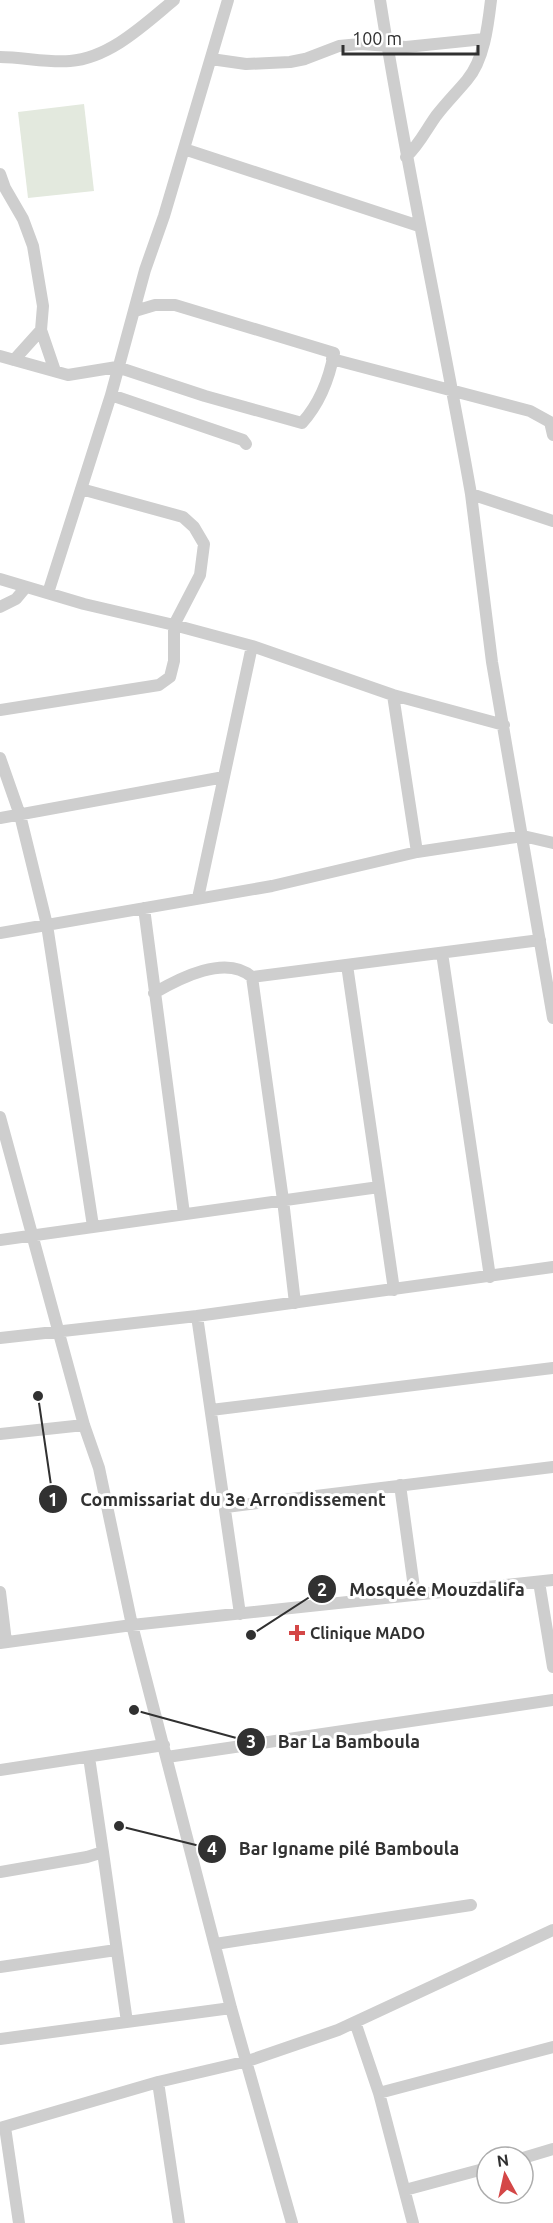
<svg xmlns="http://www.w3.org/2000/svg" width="553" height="2223" font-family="Ubuntu,sans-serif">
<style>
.green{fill:#e3e9de}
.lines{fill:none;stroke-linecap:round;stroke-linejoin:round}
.minor{stroke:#cecece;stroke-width:12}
.poi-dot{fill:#d44747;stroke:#fff;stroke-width:2}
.labels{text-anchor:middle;stroke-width:6;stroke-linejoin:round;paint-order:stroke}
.poi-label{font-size:16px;font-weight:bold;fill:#313131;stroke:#fff;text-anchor:start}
.leader{fill:none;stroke:#313131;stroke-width:2}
.callout-dot{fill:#313131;stroke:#fff;stroke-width:2}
.mark-label{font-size:18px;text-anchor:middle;font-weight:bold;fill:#fff}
.callout-label{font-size:18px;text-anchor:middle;font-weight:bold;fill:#313131;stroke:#fff;stroke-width:6;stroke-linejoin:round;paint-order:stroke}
</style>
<rect width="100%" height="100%" fill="#fff"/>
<path class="green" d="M84,104L94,191L28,198L18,112Z"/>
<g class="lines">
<path class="minor" d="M380,0C406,166 442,329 471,494
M0,57C23,57 47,63 70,61C110,58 145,24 174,0
M211,59L246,64L290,62L305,59L339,46L360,44L406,47L484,39
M184,149L419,226
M406,157C419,145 426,130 436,116C446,103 457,92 467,80C484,60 488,26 491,0
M0,174L5,188L23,219L33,246L43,306L41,330L55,371
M0,356L68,375L117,367L205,396L302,423C320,403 329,380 334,353L175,305H155L135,311
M332,359L530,411L550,422L553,435
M14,360L41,330
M111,395L243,440L246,444
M553,521L471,494L492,662L553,1018
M0,579L84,604L174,625L252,646L393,695L504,725
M48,593L111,395L145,270L164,216L228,0
M0,607L16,599L26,587
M393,695L417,852
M0,710L159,685L170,677L174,661V625L200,575L204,544L194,527L183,517L81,489
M0,758L20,815L47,925L93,1226
M0,818L224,777
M198,898L252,646
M144,908L184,1214
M0,933L272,886L417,852L523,836L553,843
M442,953L490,1277
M347,965L394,1290
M252,977L540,940
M154,993C180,978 226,954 252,977L283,1200L295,1303
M0,1117L84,1425L99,1468L132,1625L231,2008L292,2223
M0,1240L379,1187
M197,1316L240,1614
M0,1338L197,1316L553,1267
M211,1410L553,1368
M0,1434L84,1425
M400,1485L415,1595
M226,1507L553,1467
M539,1582L553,1667
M0,1592L6,1642
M0,1643L132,1625L553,1580
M167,1757L553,1700
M0,1770L164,1745
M103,1852L127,2022
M0,1872L87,1857L103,1852L89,1757
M215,1944L471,1905
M0,1967L116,1950
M355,2022L379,2093L413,2223
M0,2039L231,2008
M158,2082L179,2223
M379,2093L553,2047
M5,2127L19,2223
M0,2128L158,2082L248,2061L338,2030L553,1930
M523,2158L553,2149
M405,2190L487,2168"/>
</g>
<path class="poi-dot" d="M294 1624h6v6h6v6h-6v6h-6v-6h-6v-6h6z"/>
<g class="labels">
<g class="poi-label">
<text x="310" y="1639">Clinique MADO</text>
</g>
</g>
<path class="leader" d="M38 1396L53 1499M251 1635L322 1589M134 1710L251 1742M119 1826L212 1849"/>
<g class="callout-dot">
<circle cx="38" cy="1396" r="6"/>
<circle cx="251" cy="1635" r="6"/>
<circle cx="134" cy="1710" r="6"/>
<circle cx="119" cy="1826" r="6"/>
<circle cx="53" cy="1499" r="15"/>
<circle cx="322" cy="1589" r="15"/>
<circle cx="251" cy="1742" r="15"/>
<circle cx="212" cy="1849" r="15"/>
</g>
<g class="mark-label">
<text x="53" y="1506">1</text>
<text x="322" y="1596">2</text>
<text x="251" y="1748">3</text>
<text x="212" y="1855">4</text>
</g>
<g class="callout-label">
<text x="233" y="1506">Commissariat du 3e Arrondissement</text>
<text x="437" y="1596">Mosquée Mouzdalifa</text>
<text x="349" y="1748">Bar La Bamboula</text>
<text x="349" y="1855">Bar Igname pilé Bamboula</text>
</g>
<g transform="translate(505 2175) rotate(352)"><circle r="28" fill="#ffffff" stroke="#adadad" stroke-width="1.5"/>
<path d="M0-4.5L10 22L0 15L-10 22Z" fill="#d44747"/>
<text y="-9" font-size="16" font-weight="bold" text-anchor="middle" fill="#313131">N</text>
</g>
<path d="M343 45v9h135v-9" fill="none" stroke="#313131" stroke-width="3"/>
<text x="352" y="45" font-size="18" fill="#313131" stroke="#ffffff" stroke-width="4.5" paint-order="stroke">100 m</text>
</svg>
